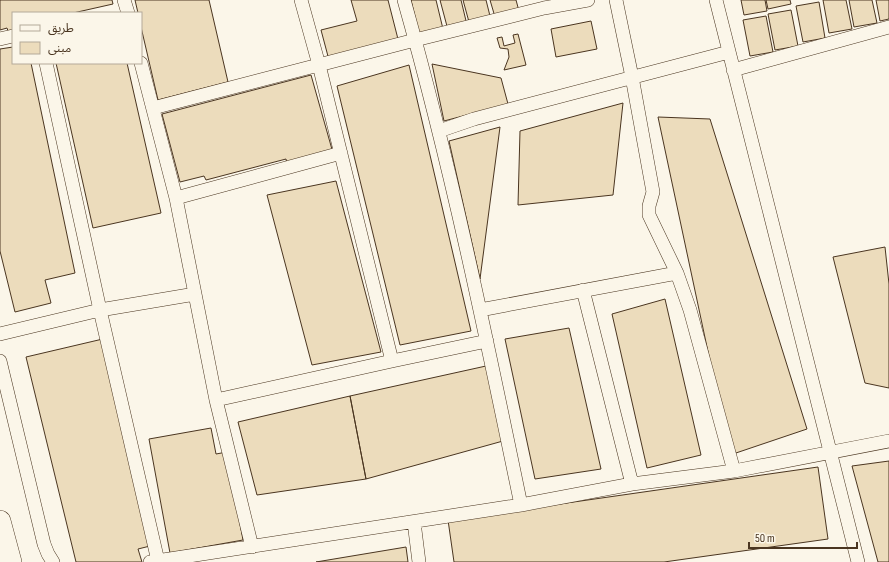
<svg xmlns="http://www.w3.org/2000/svg" width="889" height="562" font-family="'Sofia Sans Condensed','Noto Sans Arabic',sans-serif">
<style>
.building{fill:#ecdcbc;stroke:#4a3520}
.lines{fill:none;stroke-linecap:round;stroke-linejoin:round}
.minor-casing{stroke:#4a3520;stroke-width:14}
.primary-casing{stroke:#4a3520;stroke-width:22}
.minor{stroke:#fbf6e9;stroke-width:13}
.primary{stroke:#fbf6e9;stroke-width:21}
</style>
<rect width="100%" height="100%" fill="#fbf6e9"/>
<path class="building" d="M0,0H112L113,4L73,13H13V31H8L7,28L0,30Z
M135,0H209L228,82L158,100L141,27V13H138Z
M351,0H388L399,43L329,60L321,30L357,21Z
M411,0H436L443,29L419,34Z
M440,0H461L467,25L448,30Z
M463,0H486L490,16L469,22Z
M490,0H516L519,11L495,17Z
M741,0H765L767,11L744,15Z
M766,0H790L791,4L768,9Z
M823,0H846L852,29L829,33Z
M849,0H872L877,23L854,27Z
M876,0H889V19L880,21Z
M819,2L825,38L803,42L796,6Z
M791,10L798,46L775,50L768,14Z
M766,16L773,52L750,56L743,20Z
M591,21L597,49L556,57L551,29Z
M518,34L526,65L504,70L509,57L508,49L500,48L497,38L502,37L504,46L515,43L513,35Z
M13,47V63H31L75,273L45,280L51,303L15,312L0,251V49Z
M56,63H127L161,213L93,228Z
M432,64L501,78L508,104L444,121Z
M409,65L471,331L400,345L337,86Z
M311,75L333,153L287,165L286,159L206,180L204,176L180,182L162,114Z
M623,103L613,195L518,205L520,131Z
M658,117L710,119L807,429L730,455Z
M500,127L480,279L449,141Z
M336,181L381,352L312,365L267,195Z
M885,247L889,284V388L865,383L833,257Z
M665,299L701,455L647,468L612,314Z
M569,328L601,469L535,479L505,339Z
M107,338L154,545L138,549L142,562H76L26,357Z
M486,366L503,441L366,479L350,396Z
M350,396L366,479L257,495L238,422Z
M211,428L216,454L227,452L243,540L170,553L149,439Z
M889,461V562H878L852,466Z
M818,467L828,539L664,562H454L448,520Z
M406,547L408,562H316Z"/>
<g class="lines">
<defs>
<path id="minor" d="M124,0L128,13
M301,0L319,65L392,361
M404,0C451,166 486,336 521,505
M616,0L632,77L653,192L649,206V215L677,273L690,310L734,471
M716,0L858,562
M0,39L13,36
M46,63L100,310L158,561
M141,63L176,198L216,400L252,547
M733,70L889,27
M153,108L415,40L544,8L588,0
M439,131L474,119L729,52
M176,198L341,153
M583,290L632,484
M480,310L677,273
M0,334L100,310L195,294
M0,361L44,544L48,554L53,562
M216,400L392,361L487,341
M414,522L419,562
M150,562L521,505L632,484L734,471L889,441"/>
<path id="primary" d="M0,521L11,562"/>
</defs>
<use href="#minor" class="minor-casing"/>
<use href="#primary" class="primary-casing"/>
<use href="#minor" class="minor"/>
<use href="#primary" class="primary"/>
</g>
<rect x="12" y="12" width="130" height="52" fill="#fbf6e9" stroke="#b4a999"/>
<rect x="20" y="25" width="20" height="6" fill="#fbf6e9" stroke="#b4a999"/>
<text x="48" y="32" font-size="12" fill="#4a3520">طريق</text>
<rect x="20" y="42" width="20" height="12" fill="#ecdcbc" stroke="#b4a999"/>
<text x="48" y="52" font-size="12" fill="#4a3520">مبنى</text>
<path d="M749 542v6h108v-6" fill="none" stroke="#4a3520" stroke-width="2"/>
<text x="755" y="542" font-size="12" fill="#4a3520" stroke="#fbf6e9" stroke-width="3" paint-order="stroke">50 m</text>
</svg>
